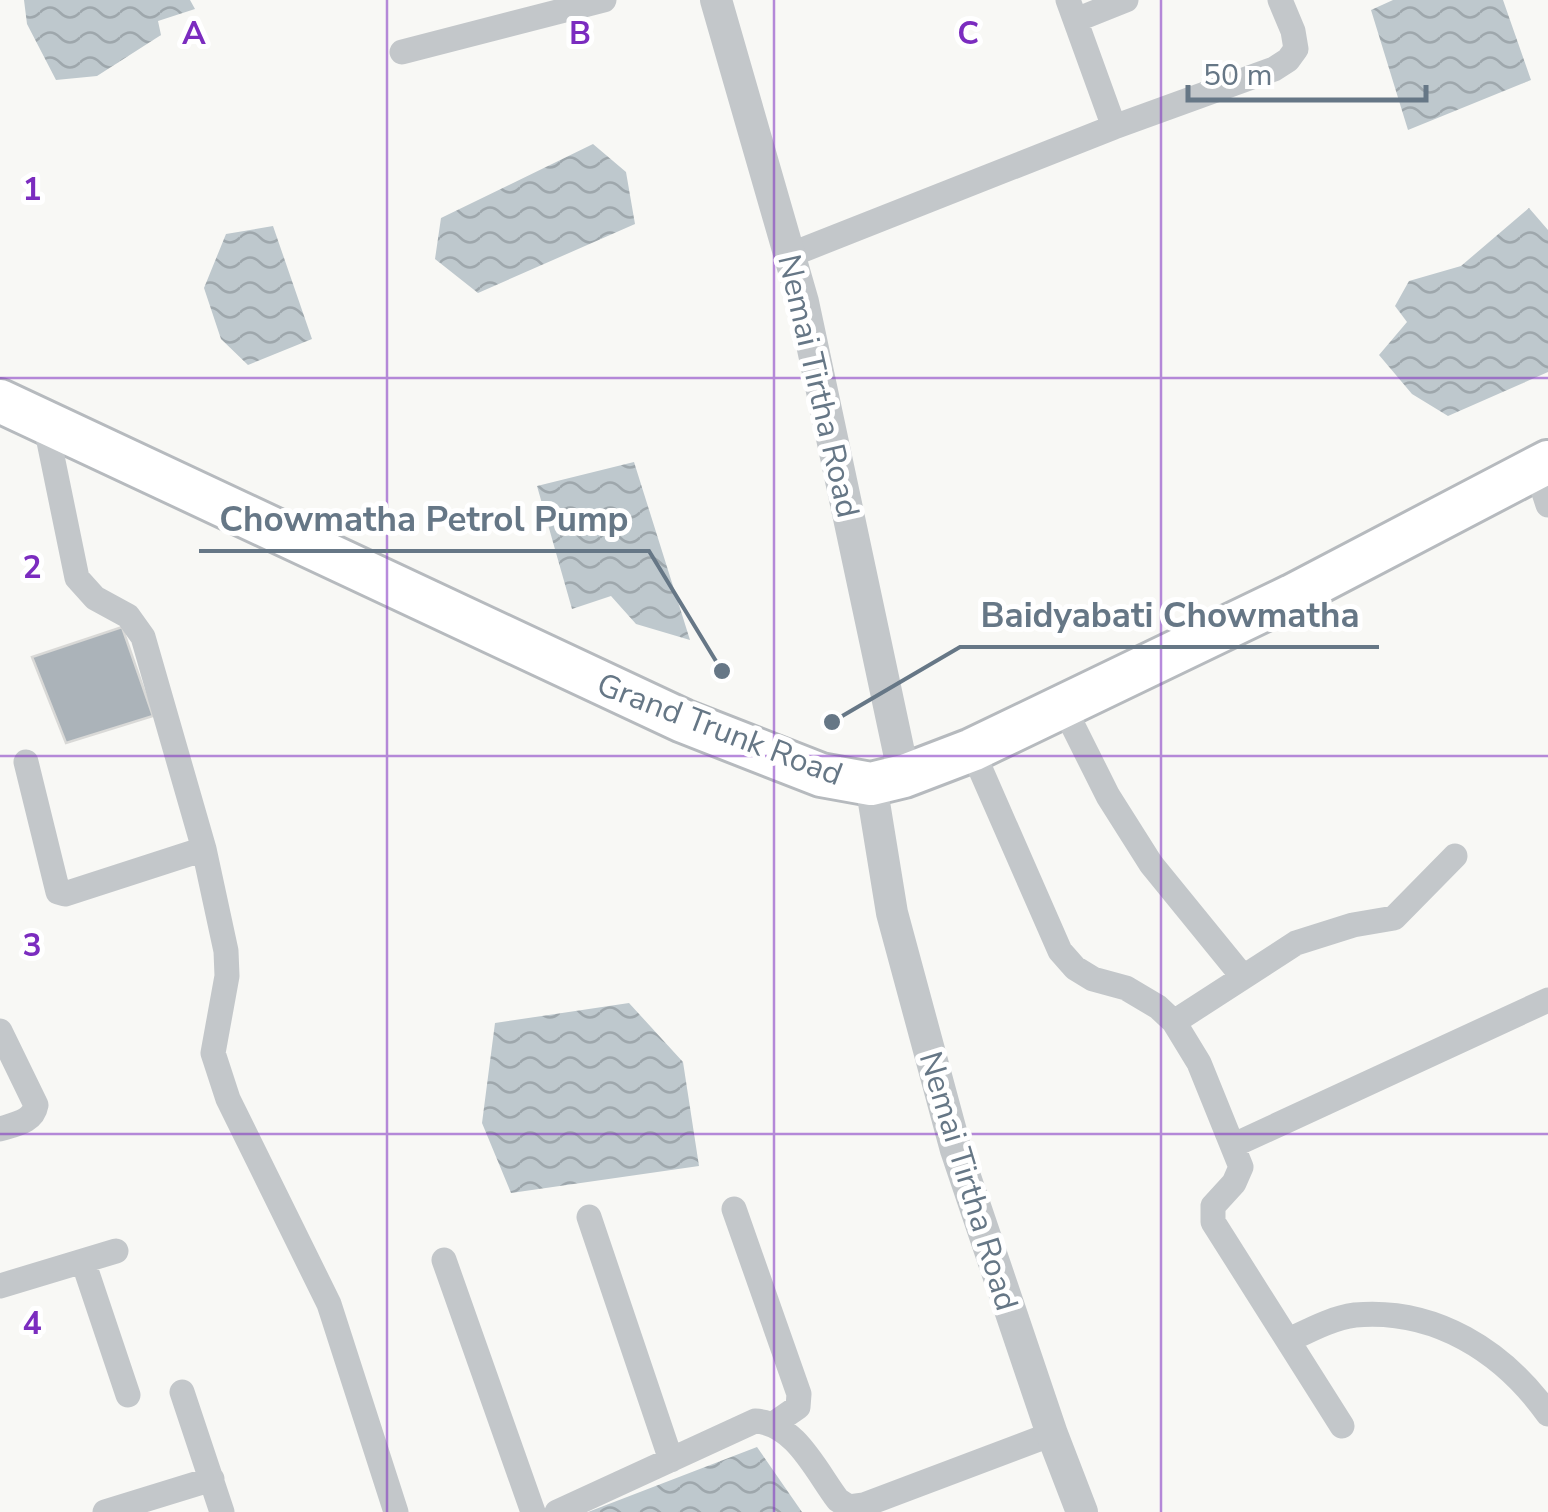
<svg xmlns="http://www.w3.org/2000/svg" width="1548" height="1512" font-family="'Nunito Sans',sans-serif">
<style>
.water{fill:url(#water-waves)}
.building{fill:#abb3b9;stroke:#d9d9d7;stroke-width:2.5}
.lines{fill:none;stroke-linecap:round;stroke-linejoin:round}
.primary-casing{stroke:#b6babe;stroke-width:48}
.minor{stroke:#c3c7ca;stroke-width:25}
.tertiary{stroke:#c3c7ca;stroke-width:32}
.primary{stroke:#fff;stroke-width:42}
.grid{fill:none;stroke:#7b2cbf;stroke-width:2.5;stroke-opacity:0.55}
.labels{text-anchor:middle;stroke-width:10;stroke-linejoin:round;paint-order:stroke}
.street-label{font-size:32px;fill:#667786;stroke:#fff}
.grid-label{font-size:32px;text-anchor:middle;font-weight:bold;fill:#7b2cbf;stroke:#fff;stroke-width:10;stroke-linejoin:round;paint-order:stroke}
.leader{fill:none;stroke:#667786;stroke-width:4}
.callout-dot{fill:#667786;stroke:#fff;stroke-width:4}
.callout-label{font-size:35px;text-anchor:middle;font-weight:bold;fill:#667786;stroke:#fff;stroke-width:10;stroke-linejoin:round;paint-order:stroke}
</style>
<defs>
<pattern id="water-waves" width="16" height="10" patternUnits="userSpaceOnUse" patternTransform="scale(2.5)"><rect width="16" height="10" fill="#bec8cd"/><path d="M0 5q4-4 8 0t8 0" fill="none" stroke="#9ea7ac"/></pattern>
</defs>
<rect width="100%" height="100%" fill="#f8f8f5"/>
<path class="water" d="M24,0H190L195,9L158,21L161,35L97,76L56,80L27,24Z
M1393,0H1503L1531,80L1408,130L1371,10Z
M593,144L626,172L635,224L478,293L435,259L441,218Z
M1529,208L1548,230V372L1448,416L1412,394L1379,355L1407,322L1395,306L1409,281L1461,266Z
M273,226L312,339L248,365L221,339L204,288L226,234Z
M634,462L690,640L636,624L611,596L572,609L537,486Z
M629,1003L683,1062L699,1166L511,1193L482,1123L495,1023Z
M757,1447L802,1512H588Z"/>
<path class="building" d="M122,627L153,716L66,743L32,657Z"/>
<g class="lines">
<defs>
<path id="primary" d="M0,401L683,721L821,775L871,784L904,776L972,750L1292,596L1548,462"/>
</defs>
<use href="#primary" class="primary-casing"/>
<path class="minor" d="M1068,0L1114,127
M1076,20L1126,0
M402,52L604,0
M790,255L1114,127L1274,69L1288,60L1296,49L1293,31L1280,0
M45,422L77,578L95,598L128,616L143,637L204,849L226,951L227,976L213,1053L228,1099L329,1304L396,1512
M1536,468L1548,505
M1063,706L1108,796L1151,864L1243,977
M972,750L1060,951L1075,968L1093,979L1126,988L1158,1007L1174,1022L1199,1063L1241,1167L1234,1183L1213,1206V1222L1342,1426
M26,762L58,892L65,894L204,849
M1174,1022L1296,943L1353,925L1394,918L1455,856
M0,1031L36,1105C33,1122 15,1124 0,1129
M1234,1145L1548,1000
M734,1209L799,1394L798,1407L775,1423
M589,1217L671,1460
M444,1260L533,1512
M83,1261L128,1395
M0,1286L116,1251
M1289,1340C1310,1330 1332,1318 1355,1315C1435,1308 1503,1351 1548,1414
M182,1392L222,1512
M105,1512L212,1479
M557,1512L755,1421C795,1423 816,1471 838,1500L849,1507L864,1505L1052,1434"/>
<path class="tertiary" d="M716,0L803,302L904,776
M871,784L892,913L956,1150L1052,1434L1082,1512"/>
<use href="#primary" class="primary"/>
</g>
<path class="grid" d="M387,0V1512M774,0V1512M1161,0V1512M0,378H1548M0,756H1548M0,1134H1548"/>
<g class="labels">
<g class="street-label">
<text transform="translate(819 386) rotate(77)" y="11">Nemai Tirtha Road</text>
<text transform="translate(720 729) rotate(21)" y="11">Grand Trunk Road</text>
<text transform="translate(969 1181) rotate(73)" y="11">Nemai Tirtha Road</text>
</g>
</g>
<g class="grid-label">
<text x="194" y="44">A</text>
<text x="580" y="44">B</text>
<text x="968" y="44">C</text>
<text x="32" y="200">1</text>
<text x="32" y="578">2</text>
<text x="32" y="956">3</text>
<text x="32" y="1334">4</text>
</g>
<path class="leader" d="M722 671L649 551H199M832 722L960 647H1379"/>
<g class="callout-dot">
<circle cx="722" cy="671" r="10"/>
<circle cx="832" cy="722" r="10"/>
</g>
<g class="callout-label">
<text x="424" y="531">Chowmatha Petrol Pump</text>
<text x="1170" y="627">Baidyabati Chowmatha</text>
</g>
<path d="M1188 85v15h238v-15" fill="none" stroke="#667786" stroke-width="5"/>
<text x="1203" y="85" font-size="30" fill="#667786" stroke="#ffffff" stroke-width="8" paint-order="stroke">50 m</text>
</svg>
